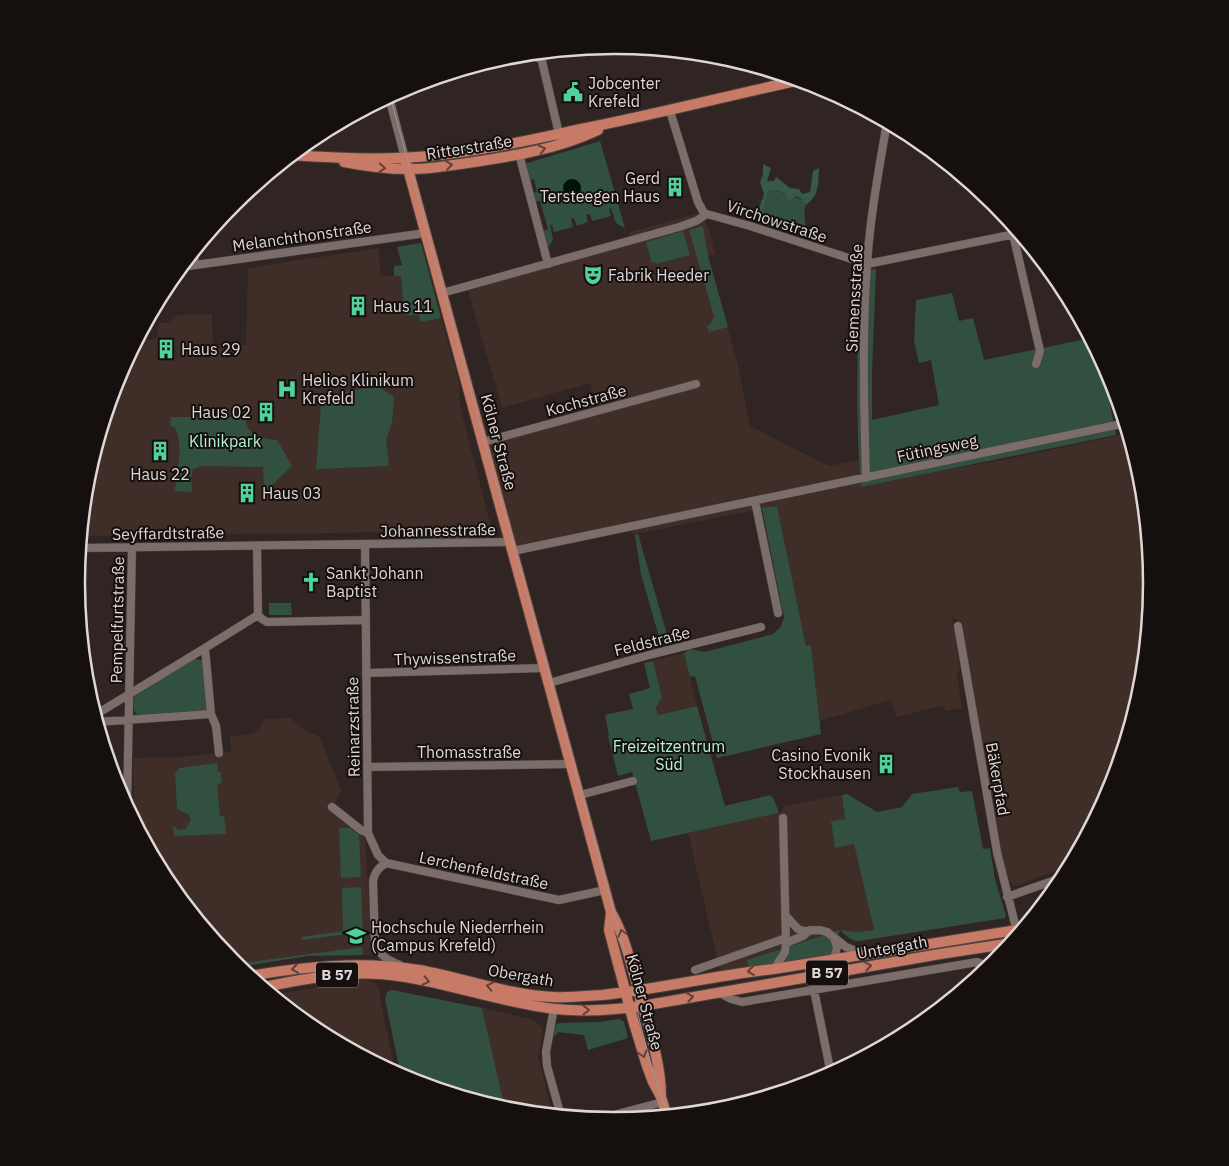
<svg xmlns="http://www.w3.org/2000/svg" width="1229" height="1166" font-family="'IBM Plex Sans',sans-serif">
<style>
.built{fill:#3f2d28}
.green{fill:#325040}
.forest{fill:#375947}
.water{fill:#001308}
.lines{fill:none;stroke-linecap:round;stroke-linejoin:round}
.minor-casing{stroke:#4c4240;stroke-width:9}
.major-casing{stroke:#4c4240;stroke-width:12}
.minor{stroke:#7b6d6a;stroke-width:8}
.major{stroke:#c77a66;stroke-width:10}
.tram{stroke:#9f9694;stroke-width:1}
.oneway{stroke:#653f36}
.labels{text-anchor:middle;stroke-width:4;stroke-linejoin:round;paint-order:stroke}
.shield{fill:#150f0e;stroke:#a29b99;stroke-width:1}
.shield-label{font-size:15px;font-weight:bold;fill:#dfd7d5}
.poi-label{font-size:16px;fill:#dfd7d5;stroke:#150f0e;text-anchor:start}
.street-label{font-size:16px;fill:#dfd7d5;stroke:#150f0e}
.park-label{font-size:16px;fill:#b4f4d2;stroke:#150f0e}
.rim{fill:none;stroke:#dfd7d5;stroke-width:2.5}
</style>
<rect width="100%" height="100%" fill="#302522"/>
<path class="built" d="M698,213L708,226L715,254L708,256L738,365L750,426L829,466L859,460L861,487L936,472L1013,458L1129,433L1142,478L1152,583L1142,688L1111,789L1070,866L1015,886L1010,883L998,843L962,623L952,616L960,669L957,674L962,708L945,711L944,705L896,717L891,700L819,721L811,645L806,646L777,506L634,534L619,525L516,546L487,438L597,408L590,383L502,408L466,284L628,239L630,232Z
M379,248L380,276L401,275L404,315H419L420,322L441,318L459,382L460,406L466,430L492,531L81,536L87,478L118,377L137,340L157,339L159,323H169L178,315L212,314L213,345H246L248,268Z
M684,653L697,706L658,715L656,708L662,697L653,661Z
M291,718L303,729L320,737L341,791L331,810L365,838L372,955L332,954L308,956L239,967L167,882L131,815L134,814L133,758L178,757L231,752L230,736L254,734L265,719Z
M842,795L845,819L831,821L835,847L854,844L874,930L857,932L840,930L747,960L748,968L720,970L688,833L779,813L785,806Z
M360,980L371,981L378,986L395,1073L315,1030L272,995Z
M482,1008L535,1020L543,1030L538,1057L553,1115L505,1109Z"/>
<path class="green" d="M600,141L625,228L616,223L611,208L609,209L611,216L592,221L590,214L586,215L588,222L577,226L574,218L571,219L573,227L554,232L552,225H550L553,240L547,249L543,231L548,229L540,201L535,202L533,193L537,192L534,179L529,180L524,164Z
M775,190L803,200L806,205C802,213 807,221 805,230L797,222L779,221L762,216L768,192Z
M703,226L708,256L728,327L709,332L707,326L711,323L714,316L689,230Z
M683,231L690,255L656,264L655,262L652,263L646,242Z
M421,243L441,318L420,322L419,315H404L401,276H394V266L402,265L397,247Z
M876,269L872,373V420L939,405L931,360L919,363L914,341L916,300L952,293L959,321L973,318L984,360L1091,338L1101,358L1116,435L861,487C855,416 857,342 861,271Z
M379,387L394,397L392,423L386,440L389,466L316,469L321,405L350,390Z
M171,417H245C248,437 260,438 277,440L292,466L264,493L263,467L200,466L193,469L191,477L192,492L175,491C177,471 184,446 175,427L170,426Z
M777,506L806,646L811,645L821,734L717,758L695,676L690,677L684,653L689,649L705,652L773,634L780,628L784,618L762,508Z
M467,534V538L404,540L400,535Z
M638,534L669,641L661,644L641,574L635,535Z
M269,603H291L292,615H269Z
M195,659L202,660L204,664L208,706L207,710L138,715C132,712 133,702 135,696Z
M653,661L662,697L656,708L658,715L697,706L725,806L770,795L774,799L779,813L651,841L632,772L618,776L608,736L609,735L605,715L633,709L629,694L650,688L644,663Z
M217,763L218,772H221L222,783L217,784L220,816H224L226,834L174,836L173,825L178,830L186,829L191,819L188,814L177,809L175,774L179,768Z
M958,787L960,792L972,791L983,849L990,848L995,879L1006,916L1005,918L859,941C851,941 846,936 840,930L832,956L748,968L747,960L840,930L857,932L874,930L854,844L835,848L831,821L845,819L842,795L847,794L877,812L902,807L912,794Z
M339,828H350L359,835L361,877L341,878Z
M361,887L363,932L302,940L301,937L343,931L342,888Z
M362,947L363,955L308,956L239,967L235,964Z
M392,990L482,1008L505,1109L445,1091L444,1085L433,1087L401,1076L385,999L387,992Z
M620,1019L624,1022L628,1038L588,1050L584,1035L558,1032L553,1038L556,1025L559,1023L599,1022Z"/>
<path class="forest" d="M763,164L771,168L767,181H774L776,177L790,188L799,189L802,194L810,192L813,171L819,168C818,182 820,195 806,205L803,200L796,196L788,201L785,193L775,190L768,192L762,216L770,219L775,216L779,221C791,218 797,222 805,230L803,236L755,220L764,194L760,182L763,174Z"/>
<path class="water" d="M563 188a9 9 0 1 1 18 0a9 9 0 1 1-18 0Z"/>
<g class="lines">
<defs>
<path id="minor" d="M529,53L538,58L545,56L548,52
M541,57L560,138
M389,97L405,158
M670,111L698,202L705,215
M519,154L548,264
M1010,221L1040,351L1036,364
M194,265L195,250
M181,267L426,233
M442,293L679,227L696,221L707,214L750,226L867,264L1020,233
M483,442L696,384
M866,478C864,407 862,335 867,265C870,217 879,169 887,122
M755,501L778,613
M365,544L368,833L378,855L386,863C378,868 375,872 373,881L375,943C380,956 387,960 400,965
M257,546L258,615L262,619L267,622L365,620
M80,548L510,542
M513,551L1126,423
M958,626L997,852L1018,936
M205,648L258,615
M366,673L545,668
M549,683L649,655L761,627
M95,715L205,648L211,714L216,726L219,753
M97,722L211,714
M367,767L571,764
M580,795L633,781
M127,807L132,547
M332,807L361,830L368,833
M386,863L559,900L605,890
M1007,897L1064,877
M786,916L798,929L803,931L819,930L827,932L846,947L856,951L866,952
M834,938L837,947L834,959
M786,943L803,936L810,930
M774,969L785,952L786,943L783,818
M695,970L786,938
M814,990L831,1074
M718,992L731,999L742,1002L977,962L991,967
M554,1008L546,1052L547,1066L561,1116
M598,1119L663,1102"/>
<path id="major" d="M291,155C333,158 376,160 417,157C477,153 537,138 596,126C664,112 732,95 800,80
M405,158L611,912C625,936 631,965 639,992C648,1026 661,1062 661,1097
M344,162C365,166 386,169 408,169C426,170 444,166 461,164C508,157 556,150 598,130
M611,912L609,930L633,1020L647,1066L653,1082L661,1097L667,1116
M250,976C306,966 362,961 419,970C464,978 508,995 553,997C569,998 586,996 602,995C660,989 716,975 774,969L1023,929
M263,987C301,980 340,971 380,974C439,979 496,1002 555,1009C584,1012 614,1010 642,1006L940,954L1012,943"/>
</defs>
<use href="#minor" class="minor-casing"/>
<use href="#major" class="major-casing"/>
<use href="#minor" class="minor"/>
<use href="#major" class="major"/>
<path class="tram" d="M390,96L632,979L639,1019L650,1061L668,1116"/>
</g>
<defs><path id="oneway-chevron" d="M-2-3.5L2.5 0L-2 3.5" fill="none" stroke-width="1.6" stroke-linecap="round" stroke-linejoin="round" transform="scale(1.25)"/></defs>
<g class="oneway">
<use href="#oneway-chevron" transform="translate(542 149) rotate(-13)"/>
<use href="#oneway-chevron" transform="translate(449 165) rotate(-8)"/>
<use href="#oneway-chevron" transform="translate(382 168) rotate(4)"/>
<use href="#oneway-chevron" transform="translate(622 933) rotate(-108)"/>
<use href="#oneway-chevron" transform="translate(868 966) rotate(-10)"/>
<use href="#oneway-chevron" transform="translate(295 969) rotate(172)"/>
<use href="#oneway-chevron" transform="translate(751 971) rotate(174)"/>
<use href="#oneway-chevron" transform="translate(426 981) rotate(12)"/>
<use href="#oneway-chevron" transform="translate(490 986) rotate(-167)"/>
<use href="#oneway-chevron" transform="translate(690 997) rotate(-10)"/>
<use href="#oneway-chevron" transform="translate(586 1010)"/>
<use href="#oneway-chevron" transform="translate(643 1054) rotate(74)"/>
</g>
<defs>
<symbol id="civic-bare" viewBox="-9 -9 18 18"><path d="M-.6-6.5H3V-4.5H.6V-3L4-1V1h2V6H-6V1h2V-1L-.6-3ZM-1.2 2.5V6h2.4V2.5Z" fill="#4fd399" stroke="#150f0e" stroke-width="2.5" paint-order="stroke"/></symbol>
<symbol id="building-bare" viewBox="-9 -9 18 18"><path d="M-4-6H4V6H1V3H-1V6H-4ZM-2.5-4.3h1.7v1.8h-1.7ZM.8-4.3h1.7v1.8H.8ZM-2.5-1h1.7V.8h-1.7ZM.8-1h1.7V.8H.8Z" fill="#4fd399" stroke="#150f0e" stroke-width="2.5" paint-order="stroke"/></symbol>
<symbol id="theatre-bare" viewBox="-9 -9 18 18"><path d="M-5-5.5Q0-4 5-5.5V0Q5 5 0 6Q-5 5-5 0ZM-3.3-2.5H-1v1.5H-3.3ZM1-2.5H3.3v1.5H1ZM-2.8 1Q0 5.5 2.8 1Z" fill="#4fd399" stroke="#150f0e" stroke-width="2.5" paint-order="stroke"/></symbol>
<symbol id="hospital-bare" viewBox="-9 -9 18 18"><path d="M-5-5h3v3.5h4V-5h3V5h-3V1.5h-4V5h-3Z" fill="#4fd399" stroke="#150f0e" stroke-width="2.5" paint-order="stroke"/></symbol>
<symbol id="church-bare" viewBox="-9 -9 18 18"><path d="M-1.2-6h2.4v3.5h3.3v2.4h-3.3V6h-2.4V-.1h-3.3v-2.4h3.3Z" fill="#4fd399" stroke="#150f0e" stroke-width="2.5" paint-order="stroke"/></symbol>
<symbol id="university-bare" viewBox="-9 -9 18 18"><path d="M0-5L7-2L0 1L-7-2ZM-4 1L0 2.5L4 1V4Q0 6-4 4Z" fill="#4fd399" stroke="#150f0e" stroke-width="2.5" paint-order="stroke"/></symbol>
</defs>
<g fill-rule="evenodd">
<use href="#civic-bare" x="559" y="78" width="28" height="28"/>
<use href="#building-bare" x="661" y="173" width="28" height="28"/>
<use href="#theatre-bare" x="579" y="261" width="28" height="28"/>
<use href="#building-bare" x="344" y="292" width="28" height="28"/>
<use href="#building-bare" x="152" y="335" width="28" height="28"/>
<use href="#hospital-bare" x="273" y="375" width="28" height="28"/>
<use href="#building-bare" x="252" y="398" width="28" height="28"/>
<use href="#building-bare" x="146" y="437" width="28" height="28"/>
<use href="#building-bare" x="233" y="479" width="28" height="28"/>
<use href="#church-bare" x="297" y="568" width="28" height="28"/>
<use href="#building-bare" x="872" y="750" width="28" height="28"/>
<use href="#university-bare" x="342" y="922" width="28" height="28"/>
</g>
<g class="labels">
<g class="shield">
<rect x="806" y="960.5" width="42" height="25" rx="4"/>
<rect x="316" y="962.5" width="42" height="25" rx="4"/>
</g>
<g class="shield-label">
<text x="827" y="978">B 57</text>
<text x="337" y="980">B 57</text>
</g>
<g class="poi-label">
<text x="588" y="89">Jobcenter<tspan x="588" dy="18">Krefeld</tspan></text>
<text x="660" y="184" text-anchor="end">Gerd<tspan x="660" dy="18">Tersteegen Haus</tspan></text>
<text x="608" y="281">Fabrik Heeder</text>
<text x="373" y="312">Haus 11</text>
<text x="181" y="355">Haus 29</text>
<text x="302" y="386">Helios Klinikum<tspan x="302" dy="18">Krefeld</tspan></text>
<text x="251" y="418" text-anchor="end">Haus 02</text>
<text x="160" y="480" text-anchor="middle">Haus 22</text>
<text x="262" y="499">Haus 03</text>
<text x="326" y="579">Sankt Johann<tspan x="326" dy="18">Baptist</tspan></text>
<text x="871" y="761" text-anchor="end">Casino Evonik<tspan x="871" dy="18">Stockhausen</tspan></text>
<text x="371" y="933">Hochschule Niederrhein<tspan x="371" dy="18">(Campus Krefeld)</tspan></text>
</g>
<g class="street-label">
<text transform="translate(469 147) rotate(-9)" y="6">Ritterstraße</text>
<text transform="translate(777 221) rotate(18)" y="6">Virchowstraße</text>
<text transform="translate(302 236) rotate(-8)" y="6">Melanchthonstraße</text>
<text transform="translate(854 298) rotate(-87)" y="6">Siemensstraße</text>
<text transform="translate(586 400) rotate(-15)" y="6">Kochstraße</text>
<text transform="translate(499 442) rotate(75)" y="6">Kölner Straße</text>
<text transform="translate(937 448) rotate(-12)" y="6">Fütingsweg</text>
<text transform="translate(438 530) rotate(-1)" y="6">Johannesstraße</text>
<text transform="translate(168 533) rotate(-1)" y="6">Seyffardtstraße</text>
<text transform="translate(117 620) rotate(-89)" y="6">Pempelfurtstraße</text>
<text transform="translate(652 641) rotate(-14)" y="6">Feldstraße</text>
<text transform="translate(455 657) rotate(-2)" y="6">Thywissenstraße</text>
<text transform="translate(353 727) rotate(-91)" y="6">Reinarzstraße</text>
<text x="469" y="758">Thomasstraße</text>
<text transform="translate(998 779) rotate(80)" y="6">Bäkerpfad</text>
<text transform="translate(484 870) rotate(12)" y="6">Lerchenfeldstraße</text>
<text transform="translate(892 947) rotate(-10)" y="6">Untergath</text>
<text transform="translate(521 975) rotate(10)" y="6">Obergath</text>
<text transform="translate(645 1002) rotate(75)" y="6">Kölner Straße</text>
</g>
<g class="park-label">
<text x="225" y="447">Klinikpark</text>
<text x="669" y="752">Freizeitzentrum<tspan x="669" dy="18">Süd</tspan></text>
</g>
</g>
<path d="M0 0H1229V1166H0ZM85 583a529 529 0 1 1 1058 0a529 529 0 1 1-1058 0Z" fill="#150f0e" fill-rule="evenodd"/>
<path class="rim" d="M85 583a529 529 0 1 1 1058 0a529 529 0 1 1-1058 0Z"/>
</svg>
